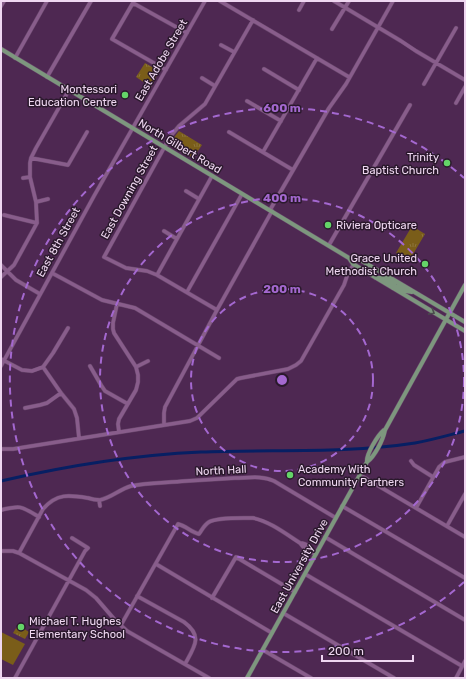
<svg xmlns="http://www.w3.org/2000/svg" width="466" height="679" font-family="Rubik,sans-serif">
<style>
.grass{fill:url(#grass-tufts)}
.pitch{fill:#7a5d19}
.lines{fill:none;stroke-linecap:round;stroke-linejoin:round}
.canal{stroke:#071f63;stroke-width:3}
.minor-casing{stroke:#68466b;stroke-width:4.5}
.major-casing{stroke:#68466b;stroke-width:5}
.minor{stroke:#885d8b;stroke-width:3.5}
.major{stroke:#7d977e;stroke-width:4}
.oneway{stroke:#4b4b4d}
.ring{fill:none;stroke:#a468d0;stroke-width:2;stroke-dasharray:7 5}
.poi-dot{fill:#64d468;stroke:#2a192c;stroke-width:1.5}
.labels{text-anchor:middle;stroke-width:3;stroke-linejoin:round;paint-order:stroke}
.street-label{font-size:11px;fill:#efd7f1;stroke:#2a192c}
.poi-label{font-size:11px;fill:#efd7f1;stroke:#2a192c;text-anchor:end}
.centre{fill:#a468d0;stroke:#2a192c;stroke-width:2}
.ring-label{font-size:12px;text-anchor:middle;font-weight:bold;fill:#a468d0;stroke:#2a192c;stroke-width:3;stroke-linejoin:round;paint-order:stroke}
</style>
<defs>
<pattern id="grass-tufts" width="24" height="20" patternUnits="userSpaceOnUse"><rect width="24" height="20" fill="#7a5d19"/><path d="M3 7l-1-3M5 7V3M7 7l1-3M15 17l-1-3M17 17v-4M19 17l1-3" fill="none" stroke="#8d743b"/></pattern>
</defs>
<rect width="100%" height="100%" fill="#4e2852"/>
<path class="grass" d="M145,63L159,71L151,87L136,77Z
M179,131L202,145L193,158L169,144Z
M412,226L425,234L409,261L396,253Z
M18,625L29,632L25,639L13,633Z"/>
<path class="pitch" d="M1,632L25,644L13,665L1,659Z"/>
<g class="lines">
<path class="canal" d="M1,481C66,466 134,455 201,452C272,449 344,454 415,443C432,440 449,435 465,431"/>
<defs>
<path id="minor" d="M134,1L112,39L166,70
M220,1L349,77
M334,1L401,41L416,51L465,80
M133,3L187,33
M1,6L4,1
M299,10L304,1
M332,29L349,1
M221,45L234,52
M15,58L47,1
M264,69L299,90
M47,77L91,1
M202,78L215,86
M424,84L456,28
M247,101L281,121
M456,103L465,87
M229,132L293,170
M263,152L317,58
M31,158L68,165L87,132
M23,178L30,177
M186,191L199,199
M36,202L48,199
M270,210L329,108L346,84L393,1
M4,215L37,223
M164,231L177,239
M329,245L410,105
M1,265L16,280L40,294
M52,273L102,300L135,308L219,358
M157,275L212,176
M1,277L14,265L37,223L36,202L30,177V163L31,158L36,148L69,90
M187,292L242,194
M117,304L113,323V329L114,333L136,367L138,375V382L136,390L119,419L118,424L119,432
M217,310L157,275L147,271L126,268L104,257L170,137L179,126L205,104L253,20
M1,359L22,370L32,371L43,367L53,353L68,328
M1,366L94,196L205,1
M90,366L101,385L105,391L128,404
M43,367L61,393L74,409L77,418L79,438
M136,367L148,361
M25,408L40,405L47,403L61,393
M164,425V413L165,407L217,310L272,211
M1,449H13L190,421L197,418L237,379L241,378L288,369L296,365L301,361L344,285L347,276L357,258
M411,461L414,465L433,477
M360,475L465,537
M99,500L100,506
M342,506L465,578
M416,508L439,467L445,462L465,457
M1,510C21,505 21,506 39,517
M447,526L465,494
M325,537L465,620
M300,543C304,549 309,552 316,554
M1,551H13L19,553L86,590L96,598L115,620L127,631L209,678
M19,553L43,509C57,493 69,495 88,498C91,499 96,500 100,500C111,498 120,489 131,486C148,482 167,483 186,481C202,480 218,479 235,478C247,478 262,475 274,481L336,518
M156,564L272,633
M305,574L462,666
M137,596L184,622C203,636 195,646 185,664
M212,598L236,557L295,592
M283,613L394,678
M121,625L178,524C186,526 191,532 199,534C202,530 204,525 209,522C217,517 242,518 253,518C269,521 286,534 300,543C307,543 312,549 316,554
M263,650L311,678
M15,678L85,551L88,548L72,538
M456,678L465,661"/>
<path id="major" d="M1,49L349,258H357L465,322
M349,258L353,264L465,331
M376,278H383L393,284L396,282
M393,288L397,286L406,291L412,292
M367,462C366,454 378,435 384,430
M247,678L367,462C375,456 383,440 385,430L465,285"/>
</defs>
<use href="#minor" class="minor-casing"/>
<use href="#major" class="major-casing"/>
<use href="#minor" class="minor"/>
<use href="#major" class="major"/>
</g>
<defs><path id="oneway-chevron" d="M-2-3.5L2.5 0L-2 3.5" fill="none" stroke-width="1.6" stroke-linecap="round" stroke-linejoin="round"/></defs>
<use class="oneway" href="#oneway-chevron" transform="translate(432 312) rotate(31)"/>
<g class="ring">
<circle cx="282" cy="380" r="91"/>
<circle cx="282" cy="380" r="182"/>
<path d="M464 582A272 272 0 1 1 464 178"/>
</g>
<g class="poi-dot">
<circle cx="125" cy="95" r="4"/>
<circle cx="447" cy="163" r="4"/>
<circle cx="328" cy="225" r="4"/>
<circle cx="425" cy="264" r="4"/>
<circle cx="290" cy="475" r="4"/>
<circle cx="21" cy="627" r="4"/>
</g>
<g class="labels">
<g class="street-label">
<text transform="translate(161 60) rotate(-60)" y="4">East Adobe Street</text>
<text transform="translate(180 146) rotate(31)" y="4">North Gilbert Road</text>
<text transform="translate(129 192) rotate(-61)" y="4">East Downing Street</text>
<text transform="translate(58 242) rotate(-61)" y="4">East 8th Street</text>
<text transform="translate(221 470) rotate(-3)" y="4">North Hall</text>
<text transform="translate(299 566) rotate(-61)" y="4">East University Drive</text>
</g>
<g class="poi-label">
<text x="117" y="93">Montessori<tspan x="117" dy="13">Education Centre</tspan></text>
<text x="439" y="161">Trinity<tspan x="439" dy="13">Baptist Church</tspan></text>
<text x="336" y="229" text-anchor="start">Riviera Opticare</text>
<text x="417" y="262">Grace United<tspan x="417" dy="13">Methodist Church</tspan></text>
<text x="298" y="473" text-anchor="start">Academy With<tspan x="298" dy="13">Community Partners</tspan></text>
<text x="29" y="625" text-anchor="start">Michael T. Hughes<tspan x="29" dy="13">Elementary School</tspan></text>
</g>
</g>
<circle cx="282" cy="380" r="6" class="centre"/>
<g class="ring-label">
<text x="282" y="112">600 m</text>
<text x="282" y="202">400 m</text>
<text x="282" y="293">200 m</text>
</g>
<rect width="466" height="679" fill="none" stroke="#efd7f1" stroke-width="4"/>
<path d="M322 655v6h91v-6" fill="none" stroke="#efd7f1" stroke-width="2"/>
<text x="328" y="655" font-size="12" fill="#efd7f1" stroke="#2a192c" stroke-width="3" paint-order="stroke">200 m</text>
</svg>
